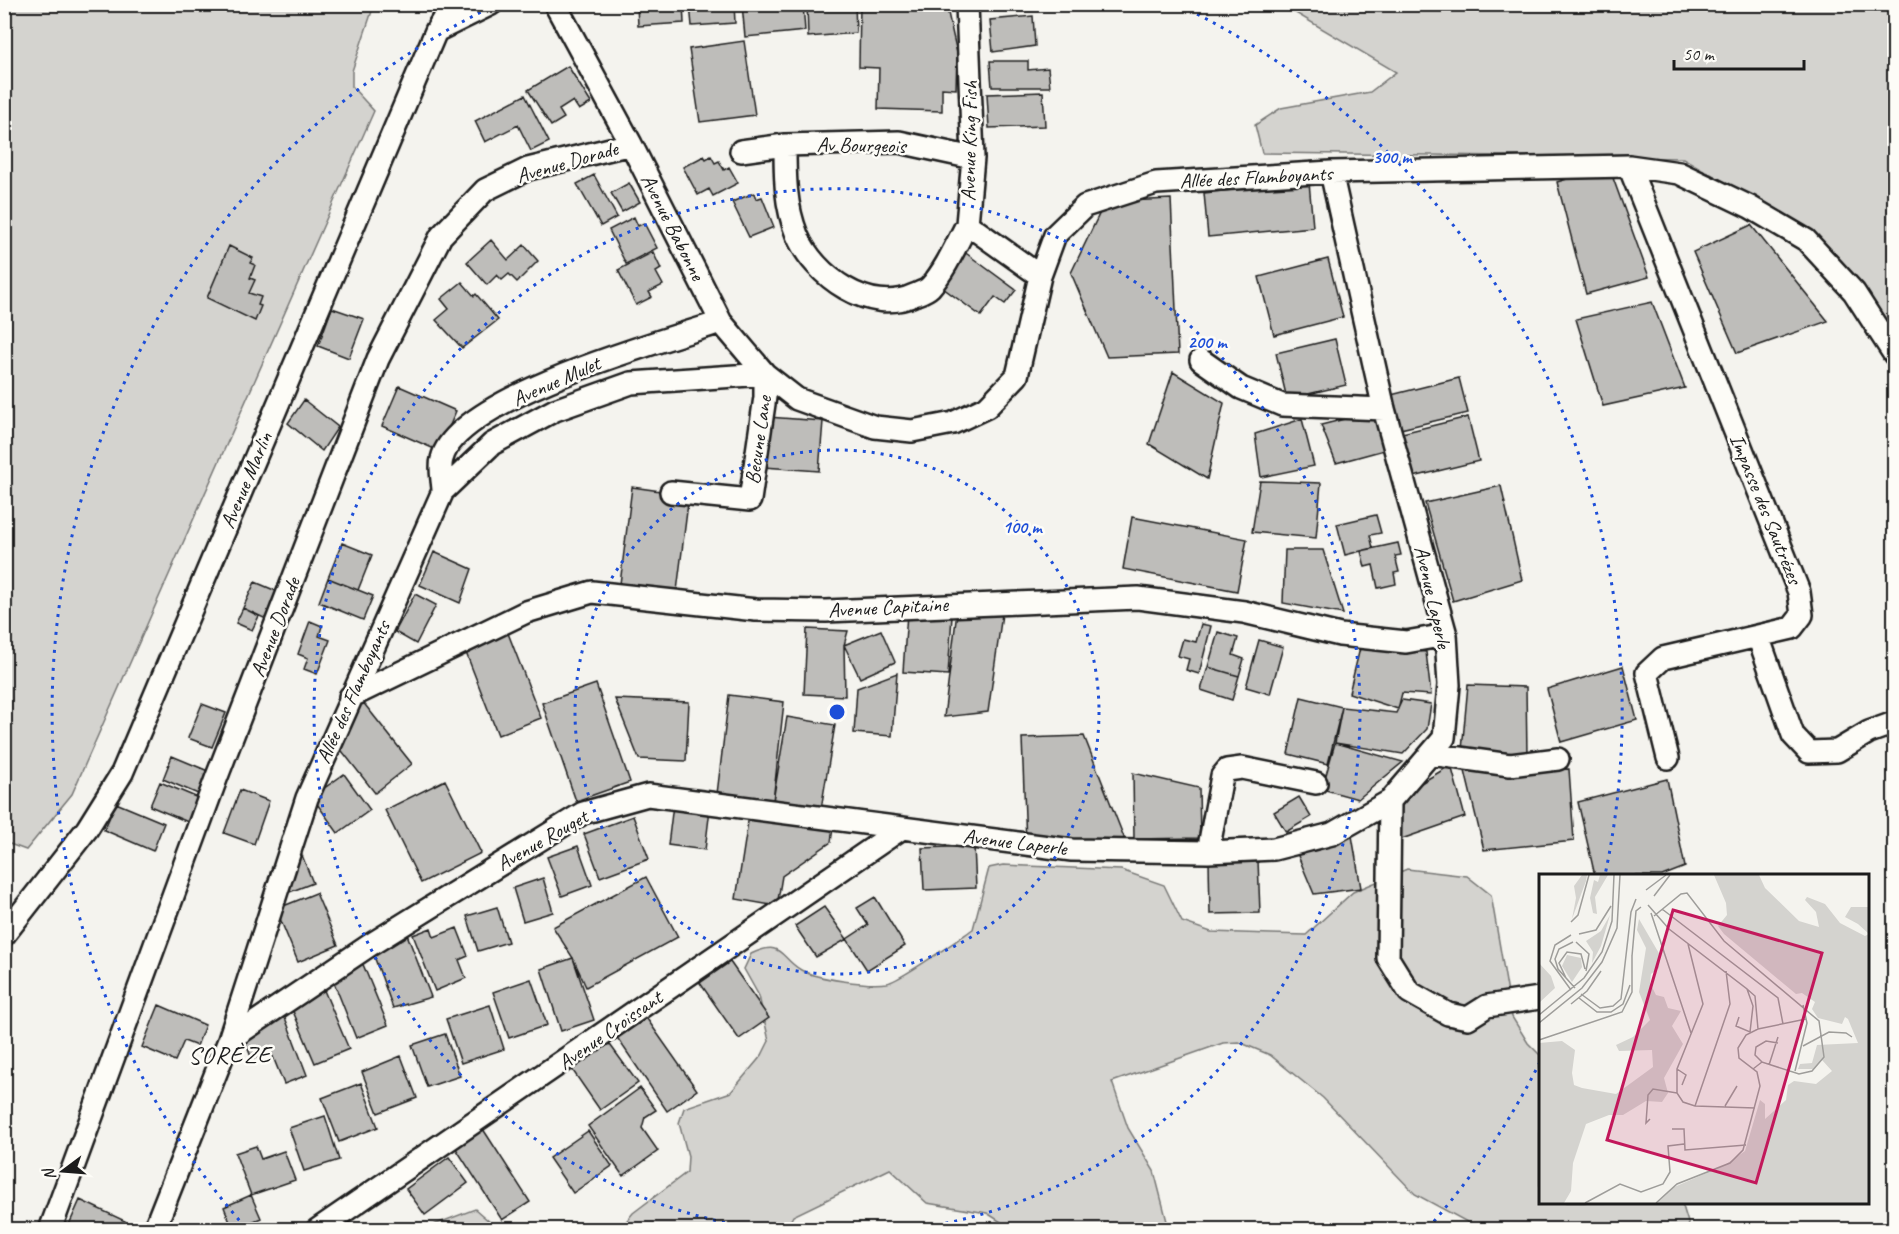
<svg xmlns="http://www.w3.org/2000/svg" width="1899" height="1234" font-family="Caveat,sans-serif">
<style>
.green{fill:#d4d3cf;stroke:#787876;stroke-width:1.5}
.building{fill:#bebdba;stroke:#1c1c1c;stroke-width:1.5}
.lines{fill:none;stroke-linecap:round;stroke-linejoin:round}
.street-casing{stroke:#1c1c1c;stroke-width:26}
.street{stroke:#fdfcf7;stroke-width:21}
.ring{fill:none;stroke:#1d4ed8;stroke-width:3;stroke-dasharray:3 6}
.labels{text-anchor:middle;stroke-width:5;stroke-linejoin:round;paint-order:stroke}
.street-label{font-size:21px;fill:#1c1c1c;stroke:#fdfcf7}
.quarter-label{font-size:24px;letter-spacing:1.5px;fill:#1c1c1c;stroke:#fdfcf7}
.inset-road{fill:none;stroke:#9e9d9a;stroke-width:1.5}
.view{fill:#c2185b;fill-opacity:0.15;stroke:#c2185b;stroke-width:3}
.inset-edge{fill:none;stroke:#1c1c1c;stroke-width:3}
.centre{fill:#1d4ed8;stroke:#fdfcf7;stroke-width:3}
.ring-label{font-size:18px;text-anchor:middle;font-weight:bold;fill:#1d4ed8;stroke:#fdfcf7;stroke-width:5;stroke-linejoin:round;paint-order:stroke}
</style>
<rect width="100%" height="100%" fill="#f4f3ee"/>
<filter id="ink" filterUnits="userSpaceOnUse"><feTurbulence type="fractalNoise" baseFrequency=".0167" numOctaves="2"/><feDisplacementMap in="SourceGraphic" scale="12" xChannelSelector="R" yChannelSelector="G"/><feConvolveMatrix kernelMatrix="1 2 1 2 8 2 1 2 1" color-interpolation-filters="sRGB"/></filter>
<g filter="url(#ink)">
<path class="green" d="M4,5H374L352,71V87L374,111L72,794L26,850L4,842Z
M1282,5H1894V364L1834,276L1761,203L1683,158L1262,153L1255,125L1281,108L1370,92L1396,72Z
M1003,865L1121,870L1164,885L1182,922L1211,932L1306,935L1353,892L1407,869L1467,876L1491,895L1512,1017L1528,1043L1540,1055V1202L1682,1203L1690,1229H1480L1415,1194L1323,1098L1270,1055L1239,1042L1223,1043L1112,1082L1128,1128L1154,1171L1169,1229H1012L987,1213L927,1203L890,1169L793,1216L786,1229L619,1230L633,1213L687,1172L688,1156L679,1123L684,1108L731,1092L762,1055L769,1041L759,996L744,969L751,954C783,939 779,957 801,970C816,979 869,986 887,983C901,980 957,940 973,929L989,868Z
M475,1209L498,1229H423Z"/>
<path class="building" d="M637,4H683L684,23L638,26Z
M690,4H734L735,23L692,26Z
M742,4H803L805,31L745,37Z
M807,4H855L856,33L808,37Z
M860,4H946L957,53L956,89L942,88V111L878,109L879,68L859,67Z
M1033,16L1035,46L993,52L990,20Z
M744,41L755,115L700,122L689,49Z
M990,61H1028V70L1048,68L1050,87H992Z
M568,66L591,103L579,110L573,101L559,110L564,118L551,126L528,90Z
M1043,92L1045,126L989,128L987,94Z
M525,95L549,142L531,151L518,125L485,142L475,121Z
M704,156L706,159L711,156L715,163L719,161L724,170L729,167L738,183L713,196L709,189L698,195L683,167Z
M1609,167L1649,277L1586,294L1557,182Z
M594,175L617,217L601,226L577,184Z
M1309,182L1313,227L1208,237L1204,193Z
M629,183L640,202L622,212L611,193Z
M754,193L756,199L762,197L774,227L749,237L732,202Z
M1171,199L1178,354L1107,357L1071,273L1105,202Z
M634,217L638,226L644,223L657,248L626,264L609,230Z
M1751,225L1828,321L1737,353L1693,252Z
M491,240L508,260L524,245L538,261L517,282L509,274L502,280L497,275L487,285L467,262Z
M229,246L253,258L250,263L255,265L250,278L255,280L249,293L261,297L258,305L261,306L255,321L207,298Z
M963,251L1016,290L1005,304L995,297L981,316L939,285Z
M653,252L661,269L656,272L663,285L649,292L652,297L636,305L618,270Z
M1328,259L1343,317L1274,335L1259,277Z
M462,282L474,296L476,294L498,320L462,348L436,320L449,309L441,299Z
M1652,302L1685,388L1603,406L1576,319Z
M332,308L364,319L349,358L318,346Z
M1335,339L1346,385L1287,399L1276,353Z
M1173,372L1224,403L1207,479L1149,444Z
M1459,378L1468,413L1392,431L1383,397Z
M399,386L456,411L439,451L382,426Z
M304,400L338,427L322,451L288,423Z
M1373,412L1384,450L1336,463L1321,425Z
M767,417L823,421L819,471L764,467Z
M1468,417L1479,461L1405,479L1394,435Z
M1302,419L1314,466L1261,477L1255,434Z
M1260,481L1321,483L1316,538L1252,532Z
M1501,486L1522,580L1453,601L1425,503Z
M632,487L689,495L677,591L620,584Z
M1376,515L1381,533L1370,535L1373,548L1345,555L1337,524Z
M1132,517L1247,539L1237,591L1123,569Z
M342,543L372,555L358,590L328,578Z
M1398,543L1401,555L1395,556L1399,572L1394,573L1396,584L1378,588L1373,565L1365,567L1361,551Z
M1285,550H1323L1343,614L1283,603Z
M434,552L472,569L460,603L420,585Z
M328,578L373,596L363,620L319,602Z
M255,582L281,593L268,620L243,608Z
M415,594L436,605L416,644L395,632Z
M1003,607L988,712L944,717L957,612Z
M243,608L259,616L252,630L236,623Z
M907,613L952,616L948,675L903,672Z
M310,621L322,626L319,636L330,640L317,674L304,669L308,658L298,654Z
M1201,624L1211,626L1199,674L1186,670L1189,659L1178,656L1183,639L1196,642Z
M506,628L541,718L498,735L463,645Z
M807,629L848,631L844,645L845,696L804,694Z
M881,630L895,662L860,678L844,645Z
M1218,632L1238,638L1233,655L1244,659L1239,676L1208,667Z
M1259,640L1283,647L1270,694L1246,687Z
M1361,644L1426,652L1431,695L1402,693L1398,709L1349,693Z
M1623,666L1637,720L1561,742L1547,689Z
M1208,667L1239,676L1232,700L1201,690Z
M897,673L892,736L854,733L857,688Z
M596,684L630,782L576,801L542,703Z
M1468,685L1526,687L1527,756L1462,750Z
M729,695L784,702L773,801L717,794Z
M1301,697L1342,707L1328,764L1288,754Z
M615,699L689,702L686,761L639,759Z
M1402,700L1431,704L1427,729L1403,754L1335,743L1342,707L1396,713Z
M362,701L412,764L375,793L335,742Z
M202,704L226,713L212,747L188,738Z
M787,717L835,725L821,809L773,801Z
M1084,736L1125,840L1026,843L1022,738Z
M1335,743L1403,762L1358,799L1322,789Z
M172,756L208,771L198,794L163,779Z
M1451,765L1465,817L1390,843L1401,795Z
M1569,769L1574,841L1484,850L1465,771Z
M1133,773L1199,788L1200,838L1134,839Z
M344,774L370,810L338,833L312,797Z
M1667,779L1685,867L1662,876H1595L1578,802Z
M445,780L481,853L421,883L385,810Z
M160,782L198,798L188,822L150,806Z
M240,790L269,801L254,844L224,833Z
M1299,797L1311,817L1286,832L1274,812Z
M116,803L164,823L153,851L104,830Z
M673,805L710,809L705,850L668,845Z
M749,815L833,828L831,842L782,876L777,906L736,899Z
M633,816L649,859L600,877L584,834Z
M1351,830L1361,888L1314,894L1296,851Z
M298,845L313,883L282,895Z
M578,846L592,885L562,896L547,857Z
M974,846L976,888L924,890L922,848Z
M1258,860L1260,913L1210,914L1209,861Z
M646,877L678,937L586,987L573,958L553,927Z
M543,878L553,912L523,921L513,888Z
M316,893L338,945L298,962L276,909Z
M875,897L905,946L867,970L847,939L868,925L857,908Z
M497,907L508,942L478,951L467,916Z
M824,907L847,939L816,957L795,926Z
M403,924L431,997L393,1008L370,945Z
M431,928L434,937L457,928L468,956L459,960L466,978L435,991L413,935Z
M573,958L594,1020L561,1031L541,969Z
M362,962L388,1025L356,1038L331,975Z
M730,962L769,1018L739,1039L700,983Z
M531,979L547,1025L509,1038L493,992Z
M323,988L349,1049L315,1063L289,1002Z
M159,1005L205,1025L197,1046L184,1041L175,1061L142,1047Z
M490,1005L504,1049L461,1063L446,1019Z
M284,1015L307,1075L284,1084L271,1052L252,1059L241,1032Z
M645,1016L697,1090L667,1111L616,1036Z
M445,1034L460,1076L427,1087L412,1045Z
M608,1042L638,1083L600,1110L571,1068Z
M401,1056L417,1098L378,1113L362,1072Z
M361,1083L378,1127L339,1142L322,1098Z
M640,1088L656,1110L645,1117L642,1128L658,1151L623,1176L588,1126Z
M325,1116L339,1160L304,1171L289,1128Z
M483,1129L530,1202L502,1220L455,1147Z
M588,1131L612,1166L573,1193L549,1158Z
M256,1146L261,1159L284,1151L295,1180L251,1195L235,1153Z
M449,1157L468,1183L425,1215L406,1189Z
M251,1195L261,1218L233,1230L224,1207Z
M80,1200L125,1221L121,1230H73L68,1227Z"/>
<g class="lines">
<defs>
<path id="street" d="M555,4L631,144L721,322L765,374L797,399L875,427L912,431L953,423L987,407L1017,376L1040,276L1055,235L1085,206L1156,183L1331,172L1629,166L1679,173L1750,207L1806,240L1854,292L1894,354
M967,4L973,158L967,224L1040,276
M436,31L491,4
M785,145C785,176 785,205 797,235C814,276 870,316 914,295C919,293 926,291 930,287C946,269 956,245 967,224
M741,151L785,145L899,142L973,158
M1629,166L1799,592L1802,615L1792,628L1663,658L1647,673L1668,758
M1201,360L1241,388L1282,405L1384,409
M443,491C443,482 439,468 442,459C456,398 664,340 721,322
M1758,636L1793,735L1809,752L1837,751L1869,732L1894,723
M350,697L526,612L592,592L756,610L826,611L1138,598L1244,612L1340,635L1406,642L1446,635
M1431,754L1510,765L1558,759
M1390,801L1388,958L1409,992L1448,1014L1468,1018L1487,1006L1540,998
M1208,852L1222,776L1227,770L1242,768L1316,783
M4,935L87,829L122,773L436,31L452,4
M229,1040L370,945L583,813L648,795L1072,850L1208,852L1274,849L1332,834L1390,801L1444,738L1449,685L1446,635L1384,409L1331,172
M50,1230L216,779L378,359L441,236L485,190L528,169L631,144
M154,1230L229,1040L307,798L443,491L492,444L555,410L631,383L765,374V397L750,500L671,492
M317,1230L902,828"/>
</defs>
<use href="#street" class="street-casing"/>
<use href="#street" class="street"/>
</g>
</g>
<g class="ring">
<circle cx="837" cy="712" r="262"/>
<path d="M760 1229A523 523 0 1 1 914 1229"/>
<path d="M1540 1062A785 785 0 0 1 1429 1227M245 1227A785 785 0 0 1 493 6M1181 6A785 785 0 0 1 1605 875"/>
</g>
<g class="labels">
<g class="street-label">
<text transform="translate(969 141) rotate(-89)" y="7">Avenue King Fish</text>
<text transform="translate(861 145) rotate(1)" y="7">Av Bourgeois</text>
<text transform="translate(567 162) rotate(-16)" y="7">Avenue Dorade</text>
<text transform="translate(1256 177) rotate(-3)" y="7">Allée des Flamboyants</text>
<text transform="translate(673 227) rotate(63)" y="7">Avenue Babonne</text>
<text transform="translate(556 381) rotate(-24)" y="7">Avenue Mulet</text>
<text transform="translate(758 440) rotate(-82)" y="7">Becune Lane</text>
<text transform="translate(246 480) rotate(-67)" y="7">Avenue Marlin</text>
<text transform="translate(1766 509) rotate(68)" y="7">Impasse des Sautrézes</text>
<text transform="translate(1433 597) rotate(77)" y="7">Avenue Laperle</text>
<text transform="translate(888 607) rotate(-3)" y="7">Avenue Capitaine</text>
<text transform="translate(275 627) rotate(-69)" y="7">Avenue Dorade</text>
<text transform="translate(353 692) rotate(-66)" y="7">Allée des Flamboyants</text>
<text transform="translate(542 840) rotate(-30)" y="7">Avenue Rouget</text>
<text transform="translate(1015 842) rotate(7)" y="7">Avenue Laperle</text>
<text transform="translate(610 1030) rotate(-35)" y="7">Avenue Croissant</text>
</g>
<g class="quarter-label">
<text x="230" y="1063">SORÈZE</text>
</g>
</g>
<g transform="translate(1539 874)">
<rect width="330" height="330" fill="#f4f3ee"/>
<path d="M43,1H48L47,7L33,45L37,24L35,12ZM61,1H69L56,23L58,40L54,39L51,24L55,6L59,8ZM175,1H220L226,14L260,47L280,53L277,38L266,26L268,23L286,30L301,49L326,62L330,60L319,50L306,43L312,33H330V329H117L133,314L186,291L206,277L221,226L226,230V245L247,226L249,211L255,207L277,210L293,197L283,186L274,195H259L261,190L273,189L278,171L319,169L309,145L306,143L303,150L279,144L273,135L276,128L263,119L257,120L185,60L179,52L188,41L187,29ZM71,41L62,72L53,89L54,78L47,67L62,57ZM100,45L121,81L120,94L112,100L111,109L117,121L125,123L129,134L142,137L133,152L144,170L125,204L129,219L123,228L107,227L84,241H70L47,250L34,289L32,317L25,329H0V169L23,167L36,176L33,199L35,211L43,214L77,220L114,193L113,176L80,177L77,171L94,163L111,146L100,118L107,74L98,56ZM28,81L42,84L43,93L33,108L23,92ZM0,89L12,102L16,114L0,129Z" fill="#d4d3cf"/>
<path class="inset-road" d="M107,16L127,1M115,22L131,1M109,31L130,55L208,115L214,132L211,158L197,152L200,143M123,35L239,124L244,150M112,39L152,159M115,42L142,20L148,19L185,67L280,147L285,183L273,197L260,200L223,188L214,195M32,48L39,41L50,1M40,60L57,56L72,32M34,68L20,75L16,85L19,95L36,114M37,68L50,80L47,97M149,70L164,130L138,195V219L144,228L156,232L216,234M93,82L97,37L102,33M27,104L20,89L28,78L42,80L46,95M208,115L216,122L219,155M32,116L11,87L16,71L32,61M42,120L61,134L74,132L82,125L92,38L97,25M40,124L58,138H72L84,130L91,111M32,130L48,117L62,97M0,141L45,104L63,78L73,47L75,1M0,149L43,114L63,88L78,54L81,1M0,166L83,138L93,118V81M264,172L290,158L307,159L313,163M223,188L216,181L217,173L227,167L239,169M230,191L239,163M138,195L147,201L143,211M256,197L268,149L264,131M156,232L191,130L187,97M186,232L198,212M111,245L107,249L109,221L114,215L138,219M133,255H145L146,276L207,271M46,329L81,310L102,318L124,310L131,298L129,272L145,270M117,329L138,310L191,289L204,276L221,212L218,198L200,184L199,174L207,161L219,155L267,145"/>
<path class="view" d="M134,36L283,79L217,309L68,266Z"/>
<rect width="330" height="330" class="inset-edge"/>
</g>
<circle cx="837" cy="712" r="9" class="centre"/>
<g class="ring-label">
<text x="1392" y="163">300 m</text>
<text x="1207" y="348">200 m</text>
<text x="1022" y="533">100 m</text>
</g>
<rect width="1899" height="1234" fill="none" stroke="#fdfcf7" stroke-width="24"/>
<rect x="12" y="12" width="1875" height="1210" fill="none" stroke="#1c1c1c" stroke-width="2" filter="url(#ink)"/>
<g transform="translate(63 1171) rotate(254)" stroke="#fdfcf7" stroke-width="4.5" paint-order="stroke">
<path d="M0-4.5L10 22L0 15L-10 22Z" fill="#1c1c1c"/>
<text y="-9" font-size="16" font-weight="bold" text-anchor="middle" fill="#1c1c1c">N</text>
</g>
<path d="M1674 60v9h130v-9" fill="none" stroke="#1c1c1c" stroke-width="3"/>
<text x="1683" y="60" font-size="18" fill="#1c1c1c" stroke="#fdfcf7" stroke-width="4.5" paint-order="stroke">50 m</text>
</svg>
